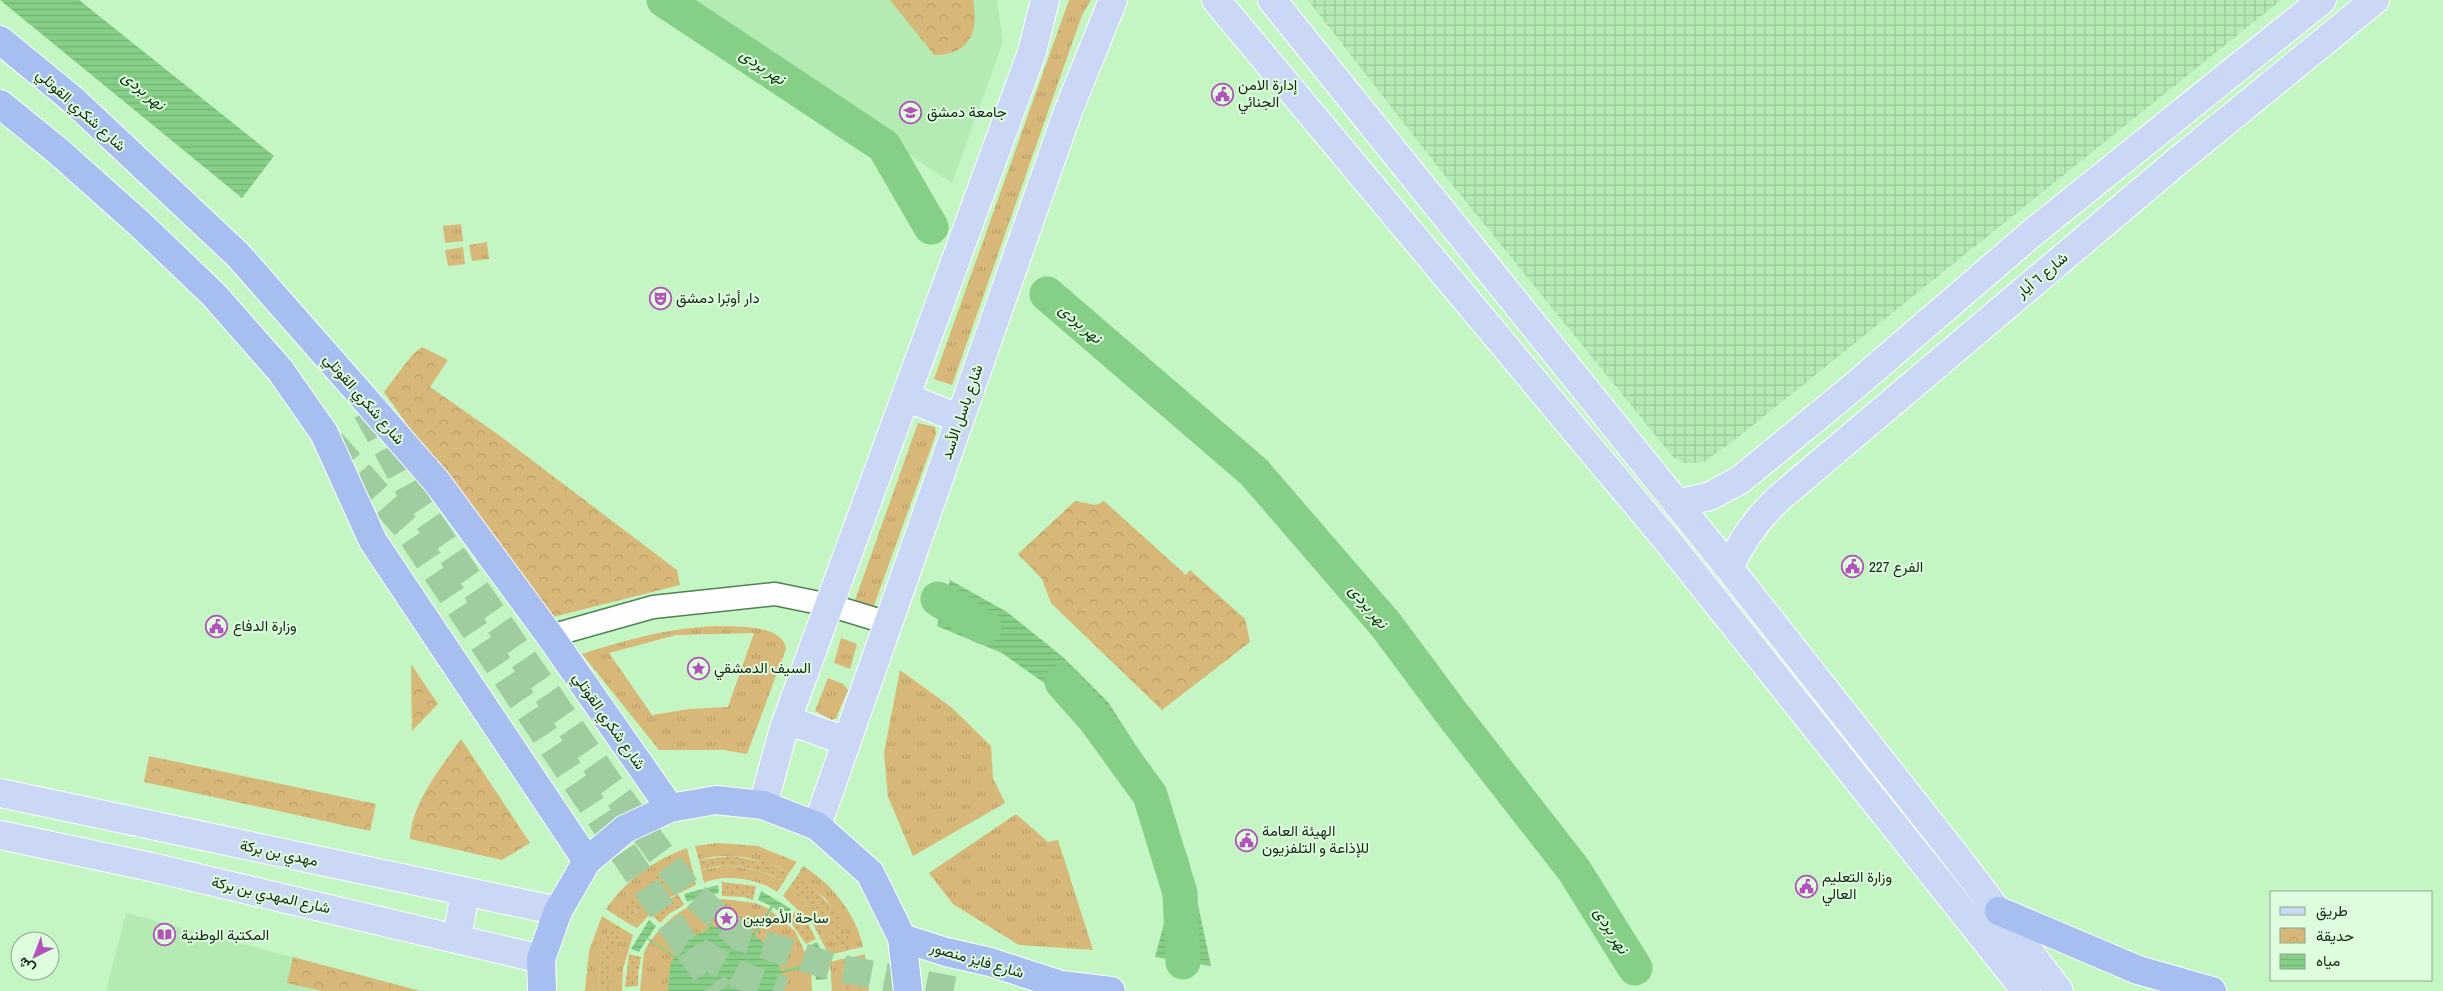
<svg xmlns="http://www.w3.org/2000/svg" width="2443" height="991" font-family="'Archivo Narrow',Vazirmatn,sans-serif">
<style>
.built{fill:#b4ebb3}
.industrial{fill:url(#industrial-grid)}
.grass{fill:url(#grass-tufts);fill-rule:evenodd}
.park{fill:url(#park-crowns)}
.garden{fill:url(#garden-dots)}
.water{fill:url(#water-rules)}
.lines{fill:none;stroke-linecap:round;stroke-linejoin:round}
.river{stroke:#86cf86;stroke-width:35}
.highway-tunnel{stroke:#a0cd9f;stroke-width:28;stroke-dasharray:28 14;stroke-linecap:butt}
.minor-casing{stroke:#528152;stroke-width:25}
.major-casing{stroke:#fff;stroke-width:30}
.highway-casing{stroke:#fff;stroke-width:30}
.minor{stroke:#fff;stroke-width:22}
.major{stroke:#cad8f6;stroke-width:28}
.highway{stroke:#a6bef0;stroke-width:28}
.labels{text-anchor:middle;stroke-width:4;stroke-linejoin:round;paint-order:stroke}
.poi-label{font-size:15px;fill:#152815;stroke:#dffdde;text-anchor:start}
.street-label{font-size:15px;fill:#152815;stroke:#dffdde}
.water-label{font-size:16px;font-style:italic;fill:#023908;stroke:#dffdde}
</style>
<defs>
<pattern id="industrial-grid" width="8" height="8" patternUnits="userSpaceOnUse" patternTransform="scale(1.25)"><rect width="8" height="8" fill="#b4ebb3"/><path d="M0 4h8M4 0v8" fill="none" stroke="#9aca99"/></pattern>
<pattern id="grass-tufts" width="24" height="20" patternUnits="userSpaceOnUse" patternTransform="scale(1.25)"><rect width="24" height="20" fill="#d8b878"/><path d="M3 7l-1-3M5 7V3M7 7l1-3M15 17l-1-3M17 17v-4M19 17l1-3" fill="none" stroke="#b89e67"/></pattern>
<pattern id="park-crowns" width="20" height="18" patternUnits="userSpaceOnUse" patternTransform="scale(1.25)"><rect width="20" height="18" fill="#d8b878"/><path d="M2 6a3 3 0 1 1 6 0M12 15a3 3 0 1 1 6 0" fill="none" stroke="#b89e67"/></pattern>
<pattern id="garden-dots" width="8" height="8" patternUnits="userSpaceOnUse" patternTransform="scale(1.25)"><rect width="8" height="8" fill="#d8b878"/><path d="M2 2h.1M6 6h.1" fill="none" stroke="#b89e67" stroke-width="1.8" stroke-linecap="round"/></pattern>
<pattern id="water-rules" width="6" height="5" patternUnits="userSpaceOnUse" patternTransform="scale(1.25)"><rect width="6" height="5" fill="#86cf86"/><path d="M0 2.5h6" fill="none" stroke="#73b273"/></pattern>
</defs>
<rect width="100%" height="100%" fill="#c3f6c2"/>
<path class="built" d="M674,0H997L1003,42L952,183Z
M126,913L420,991H106Z"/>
<path class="industrial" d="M1308,0H2281L1732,442L1705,461L1695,463H1684L1673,457L1442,172Z"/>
<path class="grass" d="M1069,0H1091L1082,15L952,385L934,379Z
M461,224L463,241L445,243L443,226Z
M487,242L489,259L472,261L469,245Z
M463,247L465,264L448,266L445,250Z
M918,423L935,427L936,434L873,608L854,603Z
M715,626C734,627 783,623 786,649L747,754L724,750H659L582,654C626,640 668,628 715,626ZM754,633L728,707L690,709L652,715L609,653L676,635Z
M841,638L857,644L850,669L834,663Z
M900,670L951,707L991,746L993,778L1005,803L913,856L888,797L884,753Z
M828,678L843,684L848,690L836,718L832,720L815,711Z
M1016,814L1048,842L1058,840L1093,950L1019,945L953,904L929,873Z
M718,843L758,846L797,862L789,873C764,858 726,851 699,860L695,846Z
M687,848L690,860C658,871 635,887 615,915L606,909C627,879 653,861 687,848Z
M723,866C745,866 764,872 784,881L777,892C760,879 723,873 704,883L701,870Z
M803,866C832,884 856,914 863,947L853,949L826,899L797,876Z
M693,872L696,885L662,901L637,928L626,922C646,898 663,881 693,872Z
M790,886L821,914L842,952L829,955L813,924L783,896Z
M722,899L755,903L769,909L754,935L731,926L712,928L706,901Z
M703,902L709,929C694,935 683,942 675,956L651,940C666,922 679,908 703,902Z
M771,911L795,931L810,963L781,971L755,936Z
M602,916L613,923C603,943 597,969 599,991H585L589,951Z
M623,929L633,935L623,969L622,991H609C609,970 612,948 623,929Z
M650,941L675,957L671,964L668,991H640L644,952Z
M865,954L869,991H857L853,957Z
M842,959L844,991H832L830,962Z
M811,966L812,991H782V973Z"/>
<path class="park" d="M890,0H973C979,32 970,55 934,55Z
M422,347L448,360L430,387L496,433L677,570L680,585L545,619L384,392L412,355Z
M1075,501L1096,505L1104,501L1186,575L1190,570L1245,619L1250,642L1162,710L1051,603L1042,579L1018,554Z
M411,664L438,704L412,731Z
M461,739L530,843L502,860L410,839C412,802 440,769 461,739Z
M149,756L376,804L370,831L144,782Z
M293,957L420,991H322L287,983Z"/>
<path class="garden" d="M731,856L766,862L789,873L784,881C758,869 730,860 701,870L699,860Z
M690,860L693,872C663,881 646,898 626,922L615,915C634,887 658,871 690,860Z
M797,876C825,895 842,917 853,949L842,952L821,914L790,886Z
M722,882L756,886L753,900L745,897L722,896Z
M678,894L684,905L670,913L660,923L651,914L660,905Z
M796,911L808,924L816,939L806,944L788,919Z
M613,923L623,929C613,947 609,970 609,991H599C597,969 603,943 613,923Z
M629,954L641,957L638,973V986L625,987Z
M853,957L857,991H844L842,959Z"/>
<path class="water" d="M0,0H79L274,156L242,198Z
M950,580L1007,612L1063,657L1108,702L1156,777L1188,858L1211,966L1155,957L1176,879L1150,795L1094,718L1002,653L937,626Z
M718,885L719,893L704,896L712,927L730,926L754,934L771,906L758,900L761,891L791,909L786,916L773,907L755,936C769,945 776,955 781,971L813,962L808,946L817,942L825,959L827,979L816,980L814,966L782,973V991H668L670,966L674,957L647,939L639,952L631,949L649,920L656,926L648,938L675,956C684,941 694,935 709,929L701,897L687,902L684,894Z"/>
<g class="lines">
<path class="river" d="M664,0L884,146L931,227
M1047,294L1254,472L1386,625L1450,711L1574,870L1635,968
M938,599L984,627
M1062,682L1094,718L1150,795L1180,893L1183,962"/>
<path class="highway-tunnel" d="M367,411L419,507L607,781L686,888L740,937L833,967L957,991
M331,442L407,528L684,943L742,976L784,991
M689,950L719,991"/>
<defs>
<path id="minor" d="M550,636L653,607L775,594L829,605L888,623"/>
<path id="major" d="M1216,0L1670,544L2026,991
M1272,0L1729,568L1952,851L2059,991
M906,397L960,419
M1677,504L1710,496L1740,480L1851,389L2031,234L2322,0
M1729,568C1741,541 1756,520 1778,499L2174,164L2375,0
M787,720L846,741
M0,793L558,911
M763,805L784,728L1032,52L1045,0
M817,826L1067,114L1113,0
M0,835L151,867L541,959
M457,939L465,892"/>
<path id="highway" d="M0,40L72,99L238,255L356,389L437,482L550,636L670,808
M0,104L58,151L141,225L214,295L280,370L324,433L373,541L587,861
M1999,911L2138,970L2212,991
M902,938L946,952L990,962L1061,985L1111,991
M542,991L541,959L558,911L587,861L625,829L670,808L716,800L763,805L817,826L870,873L902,938L908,991"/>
</defs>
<use href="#minor" class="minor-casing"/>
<use href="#major" class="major-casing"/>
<use href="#highway" class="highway-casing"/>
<use href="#minor" class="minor"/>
<use href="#major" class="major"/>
<use href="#highway" class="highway"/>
</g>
<defs>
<symbol id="civic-ring" viewBox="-11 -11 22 22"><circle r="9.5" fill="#dffdde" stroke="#b252ba" stroke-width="1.5"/><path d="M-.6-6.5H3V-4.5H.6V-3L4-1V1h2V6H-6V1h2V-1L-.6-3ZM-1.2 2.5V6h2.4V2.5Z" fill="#b252ba"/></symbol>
<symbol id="university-ring" viewBox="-11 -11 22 22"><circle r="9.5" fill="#dffdde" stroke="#b252ba" stroke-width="1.5"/><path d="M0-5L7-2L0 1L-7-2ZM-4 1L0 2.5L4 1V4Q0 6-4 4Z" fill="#b252ba"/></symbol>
<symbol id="theatre-ring" viewBox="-11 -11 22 22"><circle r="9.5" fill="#dffdde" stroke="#b252ba" stroke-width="1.5"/><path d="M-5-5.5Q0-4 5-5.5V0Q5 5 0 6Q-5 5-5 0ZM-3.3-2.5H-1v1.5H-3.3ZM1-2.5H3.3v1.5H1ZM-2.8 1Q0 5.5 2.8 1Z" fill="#b252ba"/></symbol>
<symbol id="sight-ring" viewBox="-11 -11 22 22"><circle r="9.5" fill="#dffdde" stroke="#b252ba" stroke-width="1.5"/><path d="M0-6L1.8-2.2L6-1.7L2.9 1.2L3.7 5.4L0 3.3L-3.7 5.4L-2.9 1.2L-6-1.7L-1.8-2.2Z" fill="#b252ba"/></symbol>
<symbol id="library-ring" viewBox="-11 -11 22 22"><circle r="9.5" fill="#dffdde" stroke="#b252ba" stroke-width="1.5"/><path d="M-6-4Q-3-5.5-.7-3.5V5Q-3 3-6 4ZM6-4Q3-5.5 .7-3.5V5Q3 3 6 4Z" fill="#b252ba"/></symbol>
</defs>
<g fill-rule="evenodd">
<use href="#civic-ring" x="1210" y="82" width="25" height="25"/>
<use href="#university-ring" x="898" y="100" width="25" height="25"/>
<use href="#theatre-ring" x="648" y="286" width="25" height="25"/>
<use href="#civic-ring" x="1840" y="554" width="25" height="25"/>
<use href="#civic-ring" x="204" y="614" width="25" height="25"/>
<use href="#sight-ring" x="686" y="656" width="25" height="25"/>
<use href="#civic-ring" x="1234" y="828" width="25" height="25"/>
<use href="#civic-ring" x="1794" y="874" width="25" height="25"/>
<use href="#sight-ring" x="714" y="906" width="25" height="25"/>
<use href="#library-ring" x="152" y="922" width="25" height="25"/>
</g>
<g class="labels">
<g class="poi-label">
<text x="1238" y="90">إدارة الامن<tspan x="1238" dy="17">الجنائي</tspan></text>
<text x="927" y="117">جامعة دمشق</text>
<text x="676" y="303">دار أوبّرا دمشق</text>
<text x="1869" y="572">الفرع 227</text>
<text x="233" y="631">وزارة الدفاع</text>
<text x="714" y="673">السيف الدمشقي</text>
<text x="1262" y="836">الهيئة العامة<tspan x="1262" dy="17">للإذاعة و التلفزيون</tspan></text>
<text x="1822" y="882">وزارة التعليم<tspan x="1822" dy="17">العالي</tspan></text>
<text x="743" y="923">ساحة الأمويين</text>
<text x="181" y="940">المكتبة الوطنية</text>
</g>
<g class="street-label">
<text transform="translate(81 110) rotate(42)" y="5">شارع شكري القوتلي</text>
<text transform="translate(2042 275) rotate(-40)" y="5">شارع ٦ أيار</text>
<text transform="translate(364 399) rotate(49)" y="5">شارع شكري القوتلي</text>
<text transform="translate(962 412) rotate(-71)" y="5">شارع باسل الأسد</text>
<text transform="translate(609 721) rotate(55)" y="5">شارع شكري القوتلي</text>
<text transform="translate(279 853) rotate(12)" y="5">مهدي بن بركة</text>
<text transform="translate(271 895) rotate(13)" y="5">شارع المهدي بن بركة</text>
<text transform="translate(977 960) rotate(16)" y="5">شارع فايز منصور</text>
</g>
<g class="water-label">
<text transform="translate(763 66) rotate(34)" y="6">نهر بردى</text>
<text transform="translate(144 90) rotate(40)" y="6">نهر بردى</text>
<text transform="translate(1081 323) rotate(41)" y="6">نهر بردى</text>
<text transform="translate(1369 606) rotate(50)" y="6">نهر بردى</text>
<text transform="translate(1612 930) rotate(58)" y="6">نهر بردى</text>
</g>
</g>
<rect x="2270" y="891" width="162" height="90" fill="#dffdde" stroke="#8ea88e"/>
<rect x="2280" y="907" width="25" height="8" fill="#cad8f6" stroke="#8ea88e"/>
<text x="2316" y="916" font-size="15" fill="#152815">طريق</text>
<rect x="2280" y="928" width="25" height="15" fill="url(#park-crowns)" stroke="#8ea88e"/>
<text x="2316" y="941" font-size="15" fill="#152815">حديقة</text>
<rect x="2280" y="954" width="25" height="15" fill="url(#water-rules)" stroke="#8ea88e"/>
<text x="2316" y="966" font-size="15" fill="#152815">مياه</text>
<g transform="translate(35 956) rotate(222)"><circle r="24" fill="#dffdde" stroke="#8ea88e"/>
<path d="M0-4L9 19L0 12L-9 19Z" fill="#b252ba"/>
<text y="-8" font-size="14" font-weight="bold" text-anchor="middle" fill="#152815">ش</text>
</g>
</svg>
